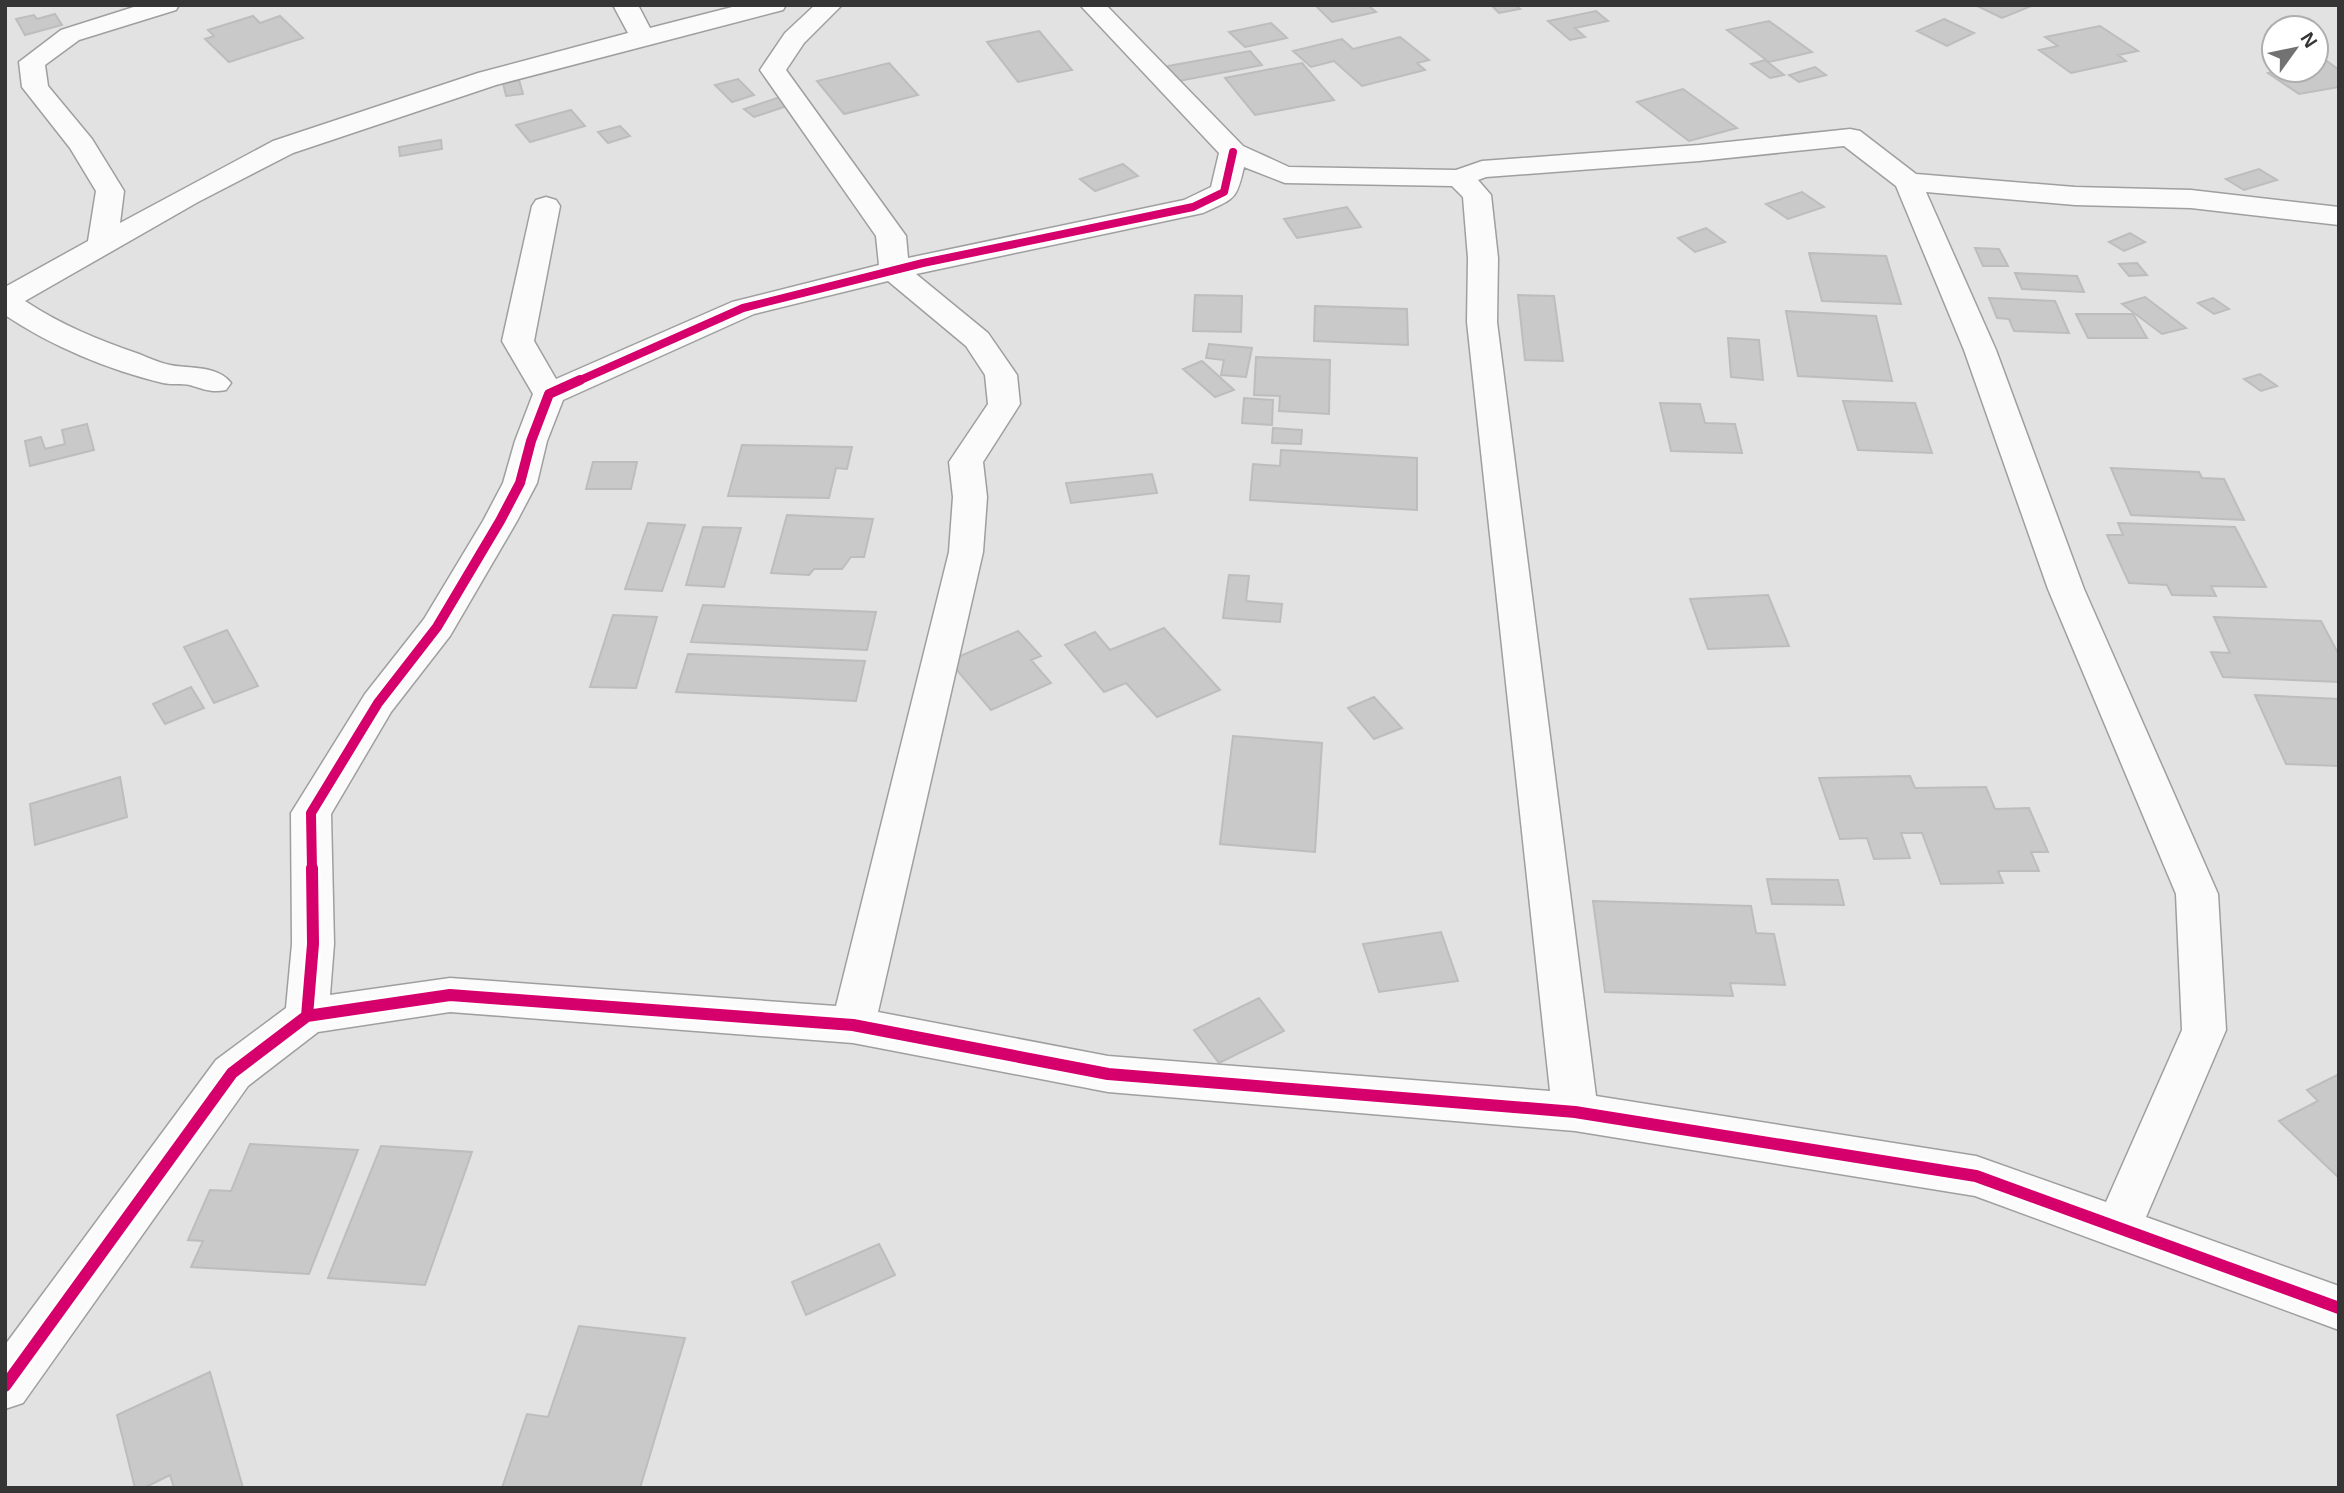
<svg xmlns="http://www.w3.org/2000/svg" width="2344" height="1493" font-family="Helvetica,sans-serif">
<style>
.building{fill:#c9c9c9;stroke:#bdbdbd;stroke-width:2}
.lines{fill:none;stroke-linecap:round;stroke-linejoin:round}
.street-casing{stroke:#9e9f9e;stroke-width:3}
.street{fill:#fafbfa;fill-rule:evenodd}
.cycleway-far2-casing{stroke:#fff;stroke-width:11}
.cycleway-far1-casing{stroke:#fff;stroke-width:14}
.cycleway-casing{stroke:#fff;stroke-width:17}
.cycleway-far2{stroke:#d6006c;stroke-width:8}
.cycleway-far1{stroke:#d6006c;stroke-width:10}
.cycleway{stroke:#d6006c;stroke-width:12}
</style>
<rect width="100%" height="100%" fill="#e1e2e1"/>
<path class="building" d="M1315,5H1368L1376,12L1332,22Z
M1491,5H1515L1520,9L1499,13Z
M1980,5H2034L2002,18L1977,6Z
M1596,11L1608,21L1575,28L1585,37L1570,40L1548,21Z
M55,14L62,25L25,35L16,19L34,15L37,19Z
M253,16L260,23L280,16L303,38L229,62L205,39L214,36L208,30Z
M1944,19L1974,33L1947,46L1917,31Z
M1769,21L1812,52L1769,62L1727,30Z
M1271,23L1287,38L1245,47L1229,32Z
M2100,26L2138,51L2118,55L2126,61L2071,73L2039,50L2058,46L2045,37Z
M1039,31L1072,70L1018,82L987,42Z
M1400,37L1429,60L1417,63L1425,70L1362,86L1334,61L1311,67L1293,51L1342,39L1353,49Z
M1250,51L1262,65L1174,82L1163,67Z
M1765,60L1784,75L1770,78L1751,64Z
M2327,61L2339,70V87L2299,94L2268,73L2278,70H2316V63Z
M889,63L918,95L844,114L817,81Z
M1302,63L1334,100L1255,115L1225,78Z
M1815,67L1826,75L1799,82L1789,75Z
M738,79L754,95L732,102L715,85Z
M519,80L523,94L506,96L503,83Z
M1683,89L1737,128L1689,141L1637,102Z
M780,97L790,105L754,117L744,109Z
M571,110L585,126L530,142L516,125Z
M620,126L630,136L608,143L598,132Z
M441,140L442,149L400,156L399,147Z
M1123,164L1138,176L1095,191L1080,179Z
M2259,169L2277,180L2244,190L2226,179Z
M1802,192L1824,207L1788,219L1766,204Z
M1347,207L1361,227L1297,238L1284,219Z
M1706,228L1725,242L1695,252L1678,238Z
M2130,233L2145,242L2124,251L2109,242Z
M1975,248L1999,249L2008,266H1983Z
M1809,253L1886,256L1901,304L1822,301Z
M2137,263L2147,275L2129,276L2119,264Z
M2015,273L2077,276L2084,292L2022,289Z
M1195,295L1242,296L1241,332L1193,331Z
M1518,295L1554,296L1563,361L1525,360Z
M2145,297L2186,328L2162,334L2122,304Z
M1989,298L2055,301L2069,333L2014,331L2009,319L1997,318Z
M2213,298L2229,309L2214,314L2198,303Z
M1315,306L1407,309L1408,345L1314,341Z
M1786,311L1876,316L1892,381L1798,376Z
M2076,314H2133L2147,338H2088Z
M1728,338L1759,340L1763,380L1731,377Z
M1209,344L1252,348L1246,377L1221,375L1224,360L1206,358Z
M1256,357L1330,360L1329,414L1279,411L1280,396L1254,395Z
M1202,361L1234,390L1215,397L1183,369Z
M2260,374L2277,386L2261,391L2244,379Z
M1244,398L1273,400L1272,425L1242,423Z
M1843,401L1915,403L1932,453L1858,450Z
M1660,403L1700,404L1705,423L1735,424L1742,453L1671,451Z
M87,424L94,450L30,466L25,441L41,437L45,449L65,444L62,430Z
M1273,428L1302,430L1301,444L1272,443Z
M742,445L852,447L847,469L836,468L829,498L728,496Z
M1281,450L1417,458V510L1250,500L1253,464L1280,466Z
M593,462H637L631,489H586Z
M2111,468L2199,472L2202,478L2224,479L2244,520L2131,515Z
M1152,474L1157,493L1071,503L1066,483Z
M787,515L873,519L864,557H851L842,569H814L809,575L771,573Z
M648,523L685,525L662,591L625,589Z
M2118,523L2235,527L2266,587L2211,586L2216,596L2172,595L2167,585L2129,583L2107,535H2123Z
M703,527L741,528L724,587L686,585Z
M1229,575L1249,576L1246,601L1282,604L1280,622L1223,618Z
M1768,595L1789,646L1708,649L1690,599Z
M703,605L876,612L867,650L691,642Z
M613,615L657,617L636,688L590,687Z
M2214,617L2321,621L2339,655V682L2223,677L2211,652L2230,653Z
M1164,628L1220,690L1157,717L1126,683L1104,692L1065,645L1095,632L1110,650Z
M227,630L258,686L214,703L184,647Z
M1018,631L1041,656L1031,660L1051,683L991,710L949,661Z
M688,654L865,661L856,701L676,692Z
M191,687L204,708L165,724L153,704Z
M2255,695L2339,699V766L2286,764Z
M1374,697L1402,728L1374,739L1348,708Z
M1233,736L1322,743L1315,852L1220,844Z
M1910,776L1915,788L1986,787L1995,809L2029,808L2048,852H2031L2039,871H1998L2003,883L1941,884L1922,833H1901L1910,858L1874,859L1867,838L1840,839L1819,778Z
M120,777L127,817L35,845L30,804Z
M1767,879L1838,880L1844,905L1772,904Z
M1593,901L1751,906L1756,933L1774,934L1785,985L1730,983L1733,996L1605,992Z
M1441,932L1458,981L1379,992L1363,944Z
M1259,998L1284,1031L1219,1063L1194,1030Z
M2339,1074V1178L2279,1121L2318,1101L2307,1090Z
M250,1144L358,1150L309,1274L191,1267L203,1241L188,1240L210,1190L231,1191Z
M381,1146L472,1152L425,1285L328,1278Z
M879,1244L895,1275L806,1315L792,1282Z
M579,1326L685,1338L640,1488H502L527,1414L548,1417Z
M210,1372L243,1488H174L170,1475L144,1488H135L117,1415Z"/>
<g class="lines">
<defs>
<path id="street" d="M140,5H179L176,10L79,40L45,65L48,86L92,139L124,191L120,223L273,141L478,73L628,33L613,5H638L650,28L740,5H786L783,10L496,85L293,153L198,202L25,301C61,325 99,340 139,354C149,358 160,363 170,365C189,369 218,365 231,383L226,390C212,393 203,389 190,385C181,383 172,385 163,383C109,370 51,346 5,315V287L88,241L96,191L70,148L22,87L19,62L61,30Z
M815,5H842L804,43L786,70L906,236L908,258L1184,200L1211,187L1219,153L1080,5H1106L1243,146L1289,167L1456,170L1482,161L1699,145L1850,129L1860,131L1916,174L2075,187L2191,190L2339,207V225L2191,208L2075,205L1926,192L1996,350L2084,589L2218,894L2226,1030L2146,1217L2339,1286V1330L1975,1196L1575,1131L1108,1092L853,1043L450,1012L318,1032L248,1086L23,1403L5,1409V1345L216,1060L286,1008L292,944L291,813L365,694L424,619L483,521L503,483L515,441L533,394L502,341L532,206L536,200L546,197L556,200L560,206L534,341L556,379L732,302L879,265L876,236L760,70L785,33ZM1844,146L1896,186L1964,350L2048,589L2176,894L2182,1030L2106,1202L1976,1156L1596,1096L1497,322L1498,258L1491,195L1478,180L1486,177L1699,161ZM1244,167L1285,183L1452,186L1463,197L1468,258L1467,322L1550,1091L1108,1056L878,1012L983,552L987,497L983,462L1020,404L1017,375L988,333L916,274L1203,213C1234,198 1236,202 1244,167ZM888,281L966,346L985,375L988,404L949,462L953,497L949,552L836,1006L450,978L330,995L334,944L331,814L391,712L450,636L517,521L537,483L547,441L563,400L754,314Z"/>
</defs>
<use href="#street" class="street-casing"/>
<use href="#street" class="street"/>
<defs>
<path id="cycleway-far2" d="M576,382L743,308L923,263L1193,207L1224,192L1233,152"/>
<path id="cycleway-far1" d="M312,870L311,813L378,703L437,627L500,521L520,483L531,441L549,394L580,380"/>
<path id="cycleway" d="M307,1016L313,944L312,868
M5,1386L232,1073L307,1016L450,995L853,1025L1108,1074L1575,1112L1976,1176L2339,1308"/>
</defs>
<use href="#cycleway-far2" class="cycleway-far2-casing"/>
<use href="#cycleway-far1" class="cycleway-far1-casing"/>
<use href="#cycleway" class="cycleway-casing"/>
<use href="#cycleway-far2" class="cycleway-far2"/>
<use href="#cycleway-far1" class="cycleway-far1"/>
<use href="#cycleway" class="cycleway"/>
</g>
<rect width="2344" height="1493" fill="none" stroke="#343534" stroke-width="14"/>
<g transform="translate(2295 49) rotate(57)"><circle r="33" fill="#ffffff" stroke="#aeaeae" stroke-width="2"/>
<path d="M0-5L12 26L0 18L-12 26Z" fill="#717271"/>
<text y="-10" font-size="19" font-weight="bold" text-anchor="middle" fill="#343534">N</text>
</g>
</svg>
